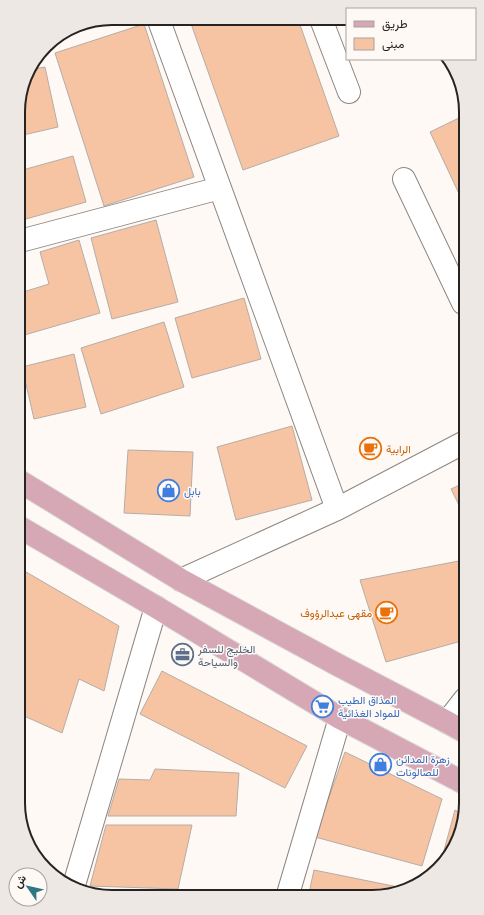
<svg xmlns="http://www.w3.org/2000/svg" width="484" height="915" font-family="'Open Sans',Vazirmatn,sans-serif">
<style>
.building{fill:#f6c4a2;stroke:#b5ada7}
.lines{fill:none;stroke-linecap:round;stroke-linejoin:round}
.minor-casing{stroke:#8d8580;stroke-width:24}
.major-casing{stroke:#d8d7d7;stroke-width:24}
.minor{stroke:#fff;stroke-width:22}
.major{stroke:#d6a8b5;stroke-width:22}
.labels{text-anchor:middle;stroke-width:3;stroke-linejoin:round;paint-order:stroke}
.food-label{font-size:11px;fill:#c56008;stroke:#fef9f5;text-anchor:start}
.shop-label{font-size:11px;fill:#366cbe;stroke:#fef9f5;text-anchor:start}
.service-label{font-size:11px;fill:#4e5e75;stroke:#fef9f5;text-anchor:start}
.rim{fill:none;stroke:#272321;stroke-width:2}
</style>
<rect width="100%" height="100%" fill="#fef9f5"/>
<path class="building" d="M189,18L298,19L339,136L243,170Z
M144,24L194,177L104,206L55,53Z
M45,67L58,127L19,136V100L28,70Z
M461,117L462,200L430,132Z
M73,156L86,202L19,221V171Z
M156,220L178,302L112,319L91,238Z
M79,240L100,313L21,336L20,332V293L49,284L40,252Z
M244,298L261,359L192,378L175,318Z
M164,322L184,387L101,414L81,348Z
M74,354L86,407L34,419L22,367Z
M292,426L312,500L236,520L217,447Z
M128,450L193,452L190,516L124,513Z
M464,483V515L451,489Z
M464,560L465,640L386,662L360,580Z
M21,569L119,626L104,691L79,679L62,733L22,715Z
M162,671L307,746L285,788L140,714Z
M345,752L442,799L422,866L315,837Z
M155,769L239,773L236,816H108L119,779L150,780Z
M455,810L464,815L446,860L440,865Z
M106,825H192L178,889L90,886Z
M314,870L403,888L402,892L309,893Z"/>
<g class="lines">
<defs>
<path id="minor" d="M158,18L337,509
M321,19L349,92
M404,179L463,303
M20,241L220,188
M181,580L337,509L463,443
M447,722L465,699
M74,885L156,607
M288,894L340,718"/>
<path id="major" d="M21,482L181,580L338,665L447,722L465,732
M21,528L156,607L340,718L466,784"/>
</defs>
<use href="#minor" class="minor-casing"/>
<use href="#major" class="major-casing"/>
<use href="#minor" class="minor"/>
<use href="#major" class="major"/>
</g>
<defs>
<symbol id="cafe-ring" viewBox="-11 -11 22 22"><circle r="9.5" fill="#fef9f5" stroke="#e8710a" stroke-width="1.5"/><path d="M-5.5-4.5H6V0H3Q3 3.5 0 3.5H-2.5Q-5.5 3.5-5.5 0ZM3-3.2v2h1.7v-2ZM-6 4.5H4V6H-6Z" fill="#e8710a"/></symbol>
<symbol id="shop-ring" viewBox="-11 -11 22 22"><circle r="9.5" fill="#fef9f5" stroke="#3f7fe0" stroke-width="1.5"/><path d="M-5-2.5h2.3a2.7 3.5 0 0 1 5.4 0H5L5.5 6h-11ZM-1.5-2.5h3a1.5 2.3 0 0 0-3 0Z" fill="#3f7fe0"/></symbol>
<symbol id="office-ring" viewBox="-11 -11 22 22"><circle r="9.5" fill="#fef9f5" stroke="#5c6f8a" stroke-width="1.5"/><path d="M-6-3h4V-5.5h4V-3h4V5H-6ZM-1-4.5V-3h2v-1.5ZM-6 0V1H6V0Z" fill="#5c6f8a"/></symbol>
<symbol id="supermarket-ring" viewBox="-11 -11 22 22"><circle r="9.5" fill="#fef9f5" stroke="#3f7fe0" stroke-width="1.5"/><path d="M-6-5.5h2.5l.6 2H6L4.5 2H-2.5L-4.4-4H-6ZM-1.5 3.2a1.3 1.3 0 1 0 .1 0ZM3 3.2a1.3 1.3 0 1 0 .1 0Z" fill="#3f7fe0"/></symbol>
</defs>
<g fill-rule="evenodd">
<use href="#cafe-ring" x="358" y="436" width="25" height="25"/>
<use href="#shop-ring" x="156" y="478" width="25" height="25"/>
<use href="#cafe-ring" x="374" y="600" width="25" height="25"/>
<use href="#office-ring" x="170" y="642" width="25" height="25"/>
<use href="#supermarket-ring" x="310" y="694" width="25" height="25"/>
<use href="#shop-ring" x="368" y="752" width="25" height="25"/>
</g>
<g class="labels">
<g class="food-label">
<text x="386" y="453">الرابية</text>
<text x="372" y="617" text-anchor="end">مقهى عبدالرؤوف</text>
</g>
<g class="shop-label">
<text x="184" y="495">بابل</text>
<text x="338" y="704">المذاق الطيب<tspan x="338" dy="13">للمواد الغذائية</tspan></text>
<text x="396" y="763">زهرة المدائن<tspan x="396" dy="13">للصالونات</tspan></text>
</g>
<g class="service-label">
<text x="198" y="653">الخليج للسفر<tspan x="198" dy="13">والسياحة</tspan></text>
</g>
</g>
<path d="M0 0H484V915H0ZM112 25H372A87 87 0 0 1 459 112V803A87 87 0 0 1 372 890H112A87 87 0 0 1 25 803V112A87 87 0 0 1 112 25Z" fill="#ede8e4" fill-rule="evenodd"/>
<path class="rim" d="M112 25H372A87 87 0 0 1 459 112V803A87 87 0 0 1 372 890H112A87 87 0 0 1 25 803V112A87 87 0 0 1 112 25Z"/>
<rect x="346" y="8" width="130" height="52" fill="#fef9f5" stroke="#a8a3a0"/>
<rect x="354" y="21" width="20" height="6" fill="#d6a8b5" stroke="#a8a3a0"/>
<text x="382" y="28" font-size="12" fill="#272321">طريق</text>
<rect x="354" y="38" width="20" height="12" fill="#f6c4a2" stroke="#a8a3a0"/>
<text x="382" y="48" font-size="12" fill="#272321">مبنى</text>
<g transform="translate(28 887) rotate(304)"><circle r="19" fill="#fef9f5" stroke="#a8a3a0"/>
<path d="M0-3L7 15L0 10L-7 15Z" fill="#317684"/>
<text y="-6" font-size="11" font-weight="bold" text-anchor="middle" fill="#272321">ش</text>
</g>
</svg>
